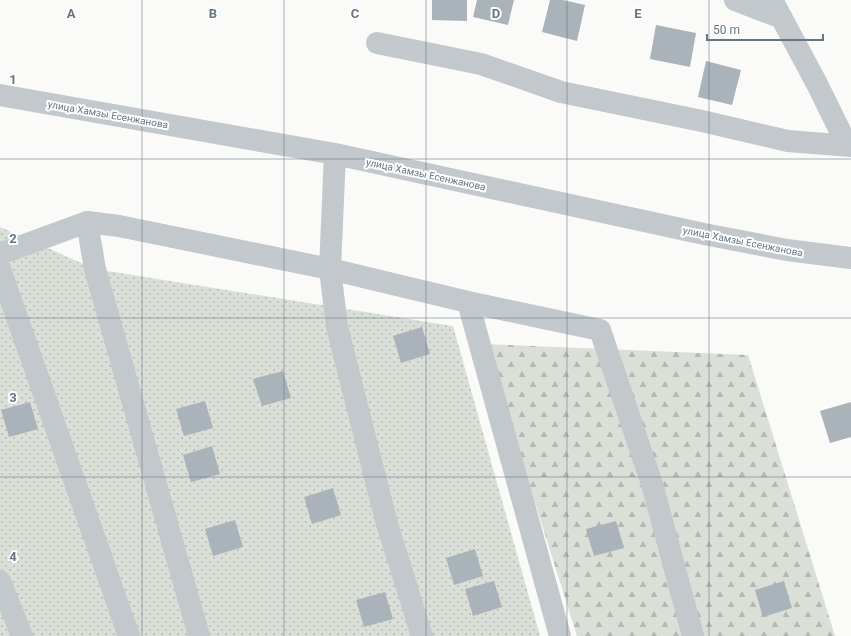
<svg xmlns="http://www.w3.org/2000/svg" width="851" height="636" font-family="Roboto,sans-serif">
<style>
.grass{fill:url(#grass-dots)}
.forest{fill:url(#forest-firs)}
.building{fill:#aab3b9}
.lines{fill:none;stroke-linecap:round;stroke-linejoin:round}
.minor{stroke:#c3c8cc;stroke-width:22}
.grid{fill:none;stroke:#657683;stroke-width:1;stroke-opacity:0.55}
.labels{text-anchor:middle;stroke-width:4;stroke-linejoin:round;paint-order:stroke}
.street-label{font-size:10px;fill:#657683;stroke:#fff}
.grid-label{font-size:13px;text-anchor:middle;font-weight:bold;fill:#657683;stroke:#fff;stroke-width:4;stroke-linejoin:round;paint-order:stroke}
</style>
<defs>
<pattern id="grass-dots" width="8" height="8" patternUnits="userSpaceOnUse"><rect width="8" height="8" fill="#dadfd7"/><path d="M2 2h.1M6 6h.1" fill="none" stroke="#b4b9b4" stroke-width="1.8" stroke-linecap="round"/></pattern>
<pattern id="forest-firs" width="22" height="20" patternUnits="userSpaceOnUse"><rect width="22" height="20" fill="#dadfd7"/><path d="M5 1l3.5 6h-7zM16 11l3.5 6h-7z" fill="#b4b9b4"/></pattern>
</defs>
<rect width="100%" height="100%" fill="#fafaf8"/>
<path class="grass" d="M0,227L95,269L453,326L540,636H0Z"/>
<path class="forest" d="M485,344L748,355L835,636H577Z"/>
<path class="building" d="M432,0H467V21L432,20Z
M477,0H514L508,25L473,17Z
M550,0H563L585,5L577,41L542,32Z
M656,25L696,33L690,67L650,59Z
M706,61L741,70L732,105L698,97Z
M422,327L430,354L401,363L393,336Z
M283,371L291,398L262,406L253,379Z
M205,401L213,428L184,436L176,409Z
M30,402L38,429L9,437L1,410Z
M851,402V437L830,443L820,411Z
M212,446L220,474L191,482L183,455Z
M333,488L341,515L312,524L304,497Z
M235,520L243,547L213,556L205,529Z
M616,521L624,548L594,556L586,529Z
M475,549L483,576L454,585L446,558Z
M494,581L502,607L473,616L465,589Z
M784,581L792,608L763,617L755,590Z
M385,592L393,619L364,627L356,600Z"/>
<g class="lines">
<path class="minor" d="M735,0L782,18
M772,0L817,84L843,137L851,145
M377,43L481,64L561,92L702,121L788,141L851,146
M0,95L335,154L704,234L787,250L851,258
M335,154L330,269L337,327L387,524L422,636
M0,254L87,222
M0,269L129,636
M468,302L560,636
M0,581L22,636
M199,636L95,269L87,222L119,226L330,269L468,302L600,330L652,484L693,636"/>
</g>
<path class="grid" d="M142,0V636M284,0V636M426,0V636M567,0V636M709,0V636M0,159H851M0,318H851M0,477H851"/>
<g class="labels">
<g class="street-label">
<text transform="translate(108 114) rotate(10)" y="4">улица Хамзы Есенжанова</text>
<text transform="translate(426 174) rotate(12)" y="4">улица Хамзы Есенжанова</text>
<text transform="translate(743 241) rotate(11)" y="4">улица Хамзы Есенжанова</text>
</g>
</g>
<g class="grid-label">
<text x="71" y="18">A</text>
<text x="213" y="18">B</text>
<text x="355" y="18">C</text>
<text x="496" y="18">D</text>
<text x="638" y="18">E</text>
<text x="13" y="84">1</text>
<text x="13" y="243">2</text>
<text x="13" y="402">3</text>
<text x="13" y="561">4</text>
</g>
<path d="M707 34v6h116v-6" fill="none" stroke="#657683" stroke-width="2"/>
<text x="713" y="34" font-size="12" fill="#657683" stroke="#ffffff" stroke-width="3" paint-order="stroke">50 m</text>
</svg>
